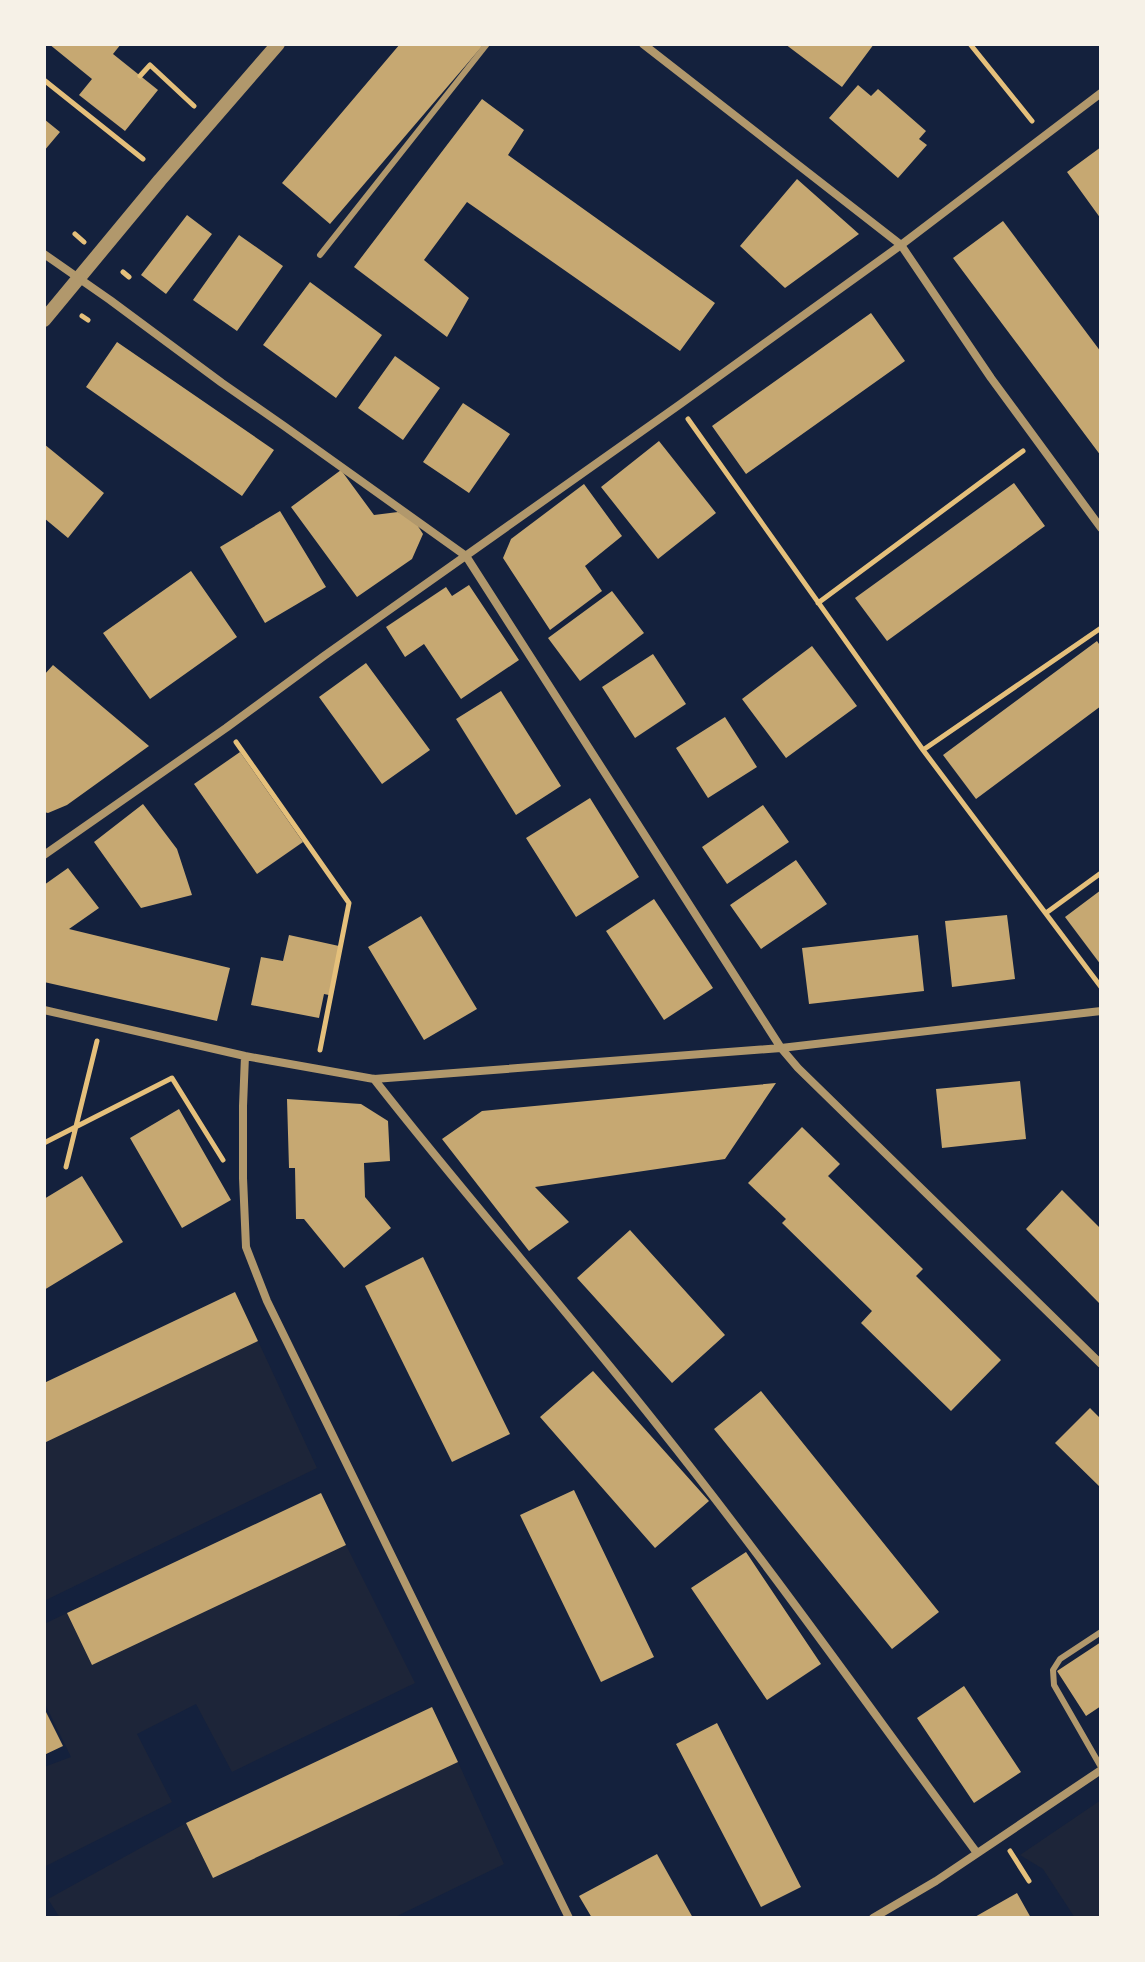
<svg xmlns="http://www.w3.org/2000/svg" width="1145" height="1962" font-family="Bitter,serif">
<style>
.green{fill:#1d2539}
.building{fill:#c6a872}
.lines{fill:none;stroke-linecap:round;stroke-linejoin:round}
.path{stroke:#e5c07b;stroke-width:5}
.service{stroke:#b1986c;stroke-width:6}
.minor{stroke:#b1986c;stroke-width:8}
.tertiary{stroke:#b1986c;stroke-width:14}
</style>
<rect width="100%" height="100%" fill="#14213d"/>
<path class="green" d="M258,1341L317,1468L44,1601V1443Z
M346,1545L415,1683L232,1772L196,1704L137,1734L172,1802L44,1867V1767L71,1757L44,1702V1624L67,1613L92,1665Z
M458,1762L504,1864L393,1918H60L48,1899L186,1823L213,1878Z
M1101,1800V1918H1075L1043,1869L1020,1855Z"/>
<path class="building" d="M49,44H121L113,54L158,90L125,131L79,95L92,79Z
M400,44H484L330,224L282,183Z
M785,44H874L842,87Z
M858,85L871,96L878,89L926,131L919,139L927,145L898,178L829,118Z
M482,99L524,130L508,155L715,303L680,351L467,202L424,260L469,298L447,337L354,267Z
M44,119L60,132L44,151Z
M1101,147V219L1067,172Z
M797,179L859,234L785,288L740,246Z
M187,215L212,234L166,294L141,275Z
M1003,221L1101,352V456L953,258Z
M239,235L283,266L237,331L193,300Z
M310,282L382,335L336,398L263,345Z
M871,313L905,361L746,474L712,426Z
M117,342L274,450L242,496L86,387Z
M395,356L440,388L403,440L358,408Z
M463,403L510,434L469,493L423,462Z
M659,441L716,513L658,559L601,487Z
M44,444L104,493L68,538L44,518Z
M341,470L374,515L398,512L414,520L423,534L412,559L357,597L291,507Z
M1014,483L1045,526L887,641L855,598Z
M584,484L622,536L585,566L602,591L550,630L503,558L511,539Z
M280,511L326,587L265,623L220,547Z
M191,571L237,637L150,699L103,633Z
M469,585L519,660L461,699L424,644L405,657L386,627L446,587L452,596Z
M612,591L644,633L580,681L548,638Z
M1097,641L1101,647V706L976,799L943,755Z
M812,646L857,706L786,758L742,699Z
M653,654L686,704L635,738L602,687Z
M366,663L430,750L382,784L319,697Z
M53,665L149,746L67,805L48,813L44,812V675Z
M501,691L561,786L516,815L456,719Z
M725,717L757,767L708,798L676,748Z
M240,752L303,842L257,874L194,784Z
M590,798L639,877L576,917L526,838Z
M143,804L177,849L192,895L141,908L94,842Z
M763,805L789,842L727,884L702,847Z
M796,860L827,904L761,949L730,905Z
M68,868L99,908L69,929L230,968L217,1021L44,982V885Z
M1101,890V965L1065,917Z
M654,899L713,988L664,1020L606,931Z
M1007,915L1015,979L952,987L945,921Z
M421,916L477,1009L424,1040L368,947Z
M289,935L339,946L329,995L324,994L319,1018L251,1005L261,957L283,961Z
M918,935L924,991L809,1004L802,948Z
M1020,1081L1026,1139L942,1148L936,1089Z
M776,1083L725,1159L535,1187L569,1222L529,1251L442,1139L482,1111Z
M287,1099L361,1104L388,1121L390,1161L364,1163L365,1197L391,1228L344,1268L304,1219H296L295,1168H289Z
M179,1109L231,1200L182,1228L130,1138Z
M802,1127L840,1164L828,1176L923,1269L916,1276L1001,1360L951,1411L861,1323L872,1311L782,1223L786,1219L748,1183Z
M82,1176L123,1242L44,1290V1199Z
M1062,1190L1101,1229V1305L1026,1229Z
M630,1230L725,1335L672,1383L577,1278Z
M423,1257L510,1434L452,1462L365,1286Z
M235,1292L258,1341L44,1443V1383Z
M593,1371L709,1501L655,1548L540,1417Z
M761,1391L939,1612L892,1649L714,1429Z
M1090,1408L1101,1419V1488L1055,1443Z
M574,1490L654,1657L601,1682L520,1515Z
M321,1493L346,1545L92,1665L67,1613Z
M746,1552L821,1664L767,1700L691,1588Z
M1101,1642V1706L1086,1716L1057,1671Z
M964,1686L1021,1772L974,1803L917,1718Z
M432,1707L458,1762L213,1878L186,1823Z
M44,1708L63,1746L44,1755Z
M717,1723L801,1887L761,1907L676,1744Z
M657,1854L693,1918H592L579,1896Z
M1017,1893L1031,1918H973Z"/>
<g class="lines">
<path class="path" d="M970,44L1032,121
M140,76L150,65L194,106
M44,80L143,159
M75,234L84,242
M123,272L129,277
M82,316L88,320
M688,419L923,750L1101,987
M818,603L1023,451
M236,742L349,903L320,1050
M923,750L1101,628
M1046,913L1101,873
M44,1143L172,1078L223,1160
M66,1167L97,1041
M1010,1851L1029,1881"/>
<path class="service" d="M320,255L487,44
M1101,1632L1060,1659L1053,1670L1054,1685L1101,1767"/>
<path class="minor" d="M643,44L901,245L991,378L1101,528
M44,254L110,300L222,383L284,426L466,556L781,1048L798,1068L1101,1364
M44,855L226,728L324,656L679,405L901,245L1101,93
M44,1010L245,1056L374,1079L781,1048L1101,1011
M245,1056L243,1106V1178L246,1247L267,1301L569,1918
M374,1079C466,1197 565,1308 658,1426C769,1565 871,1710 977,1853
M873,1918L936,1881L1101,1770"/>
<path class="tertiary" d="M44,320L160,180L278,44"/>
</g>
<rect width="1145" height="1962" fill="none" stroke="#f6f1e7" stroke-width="92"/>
</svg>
